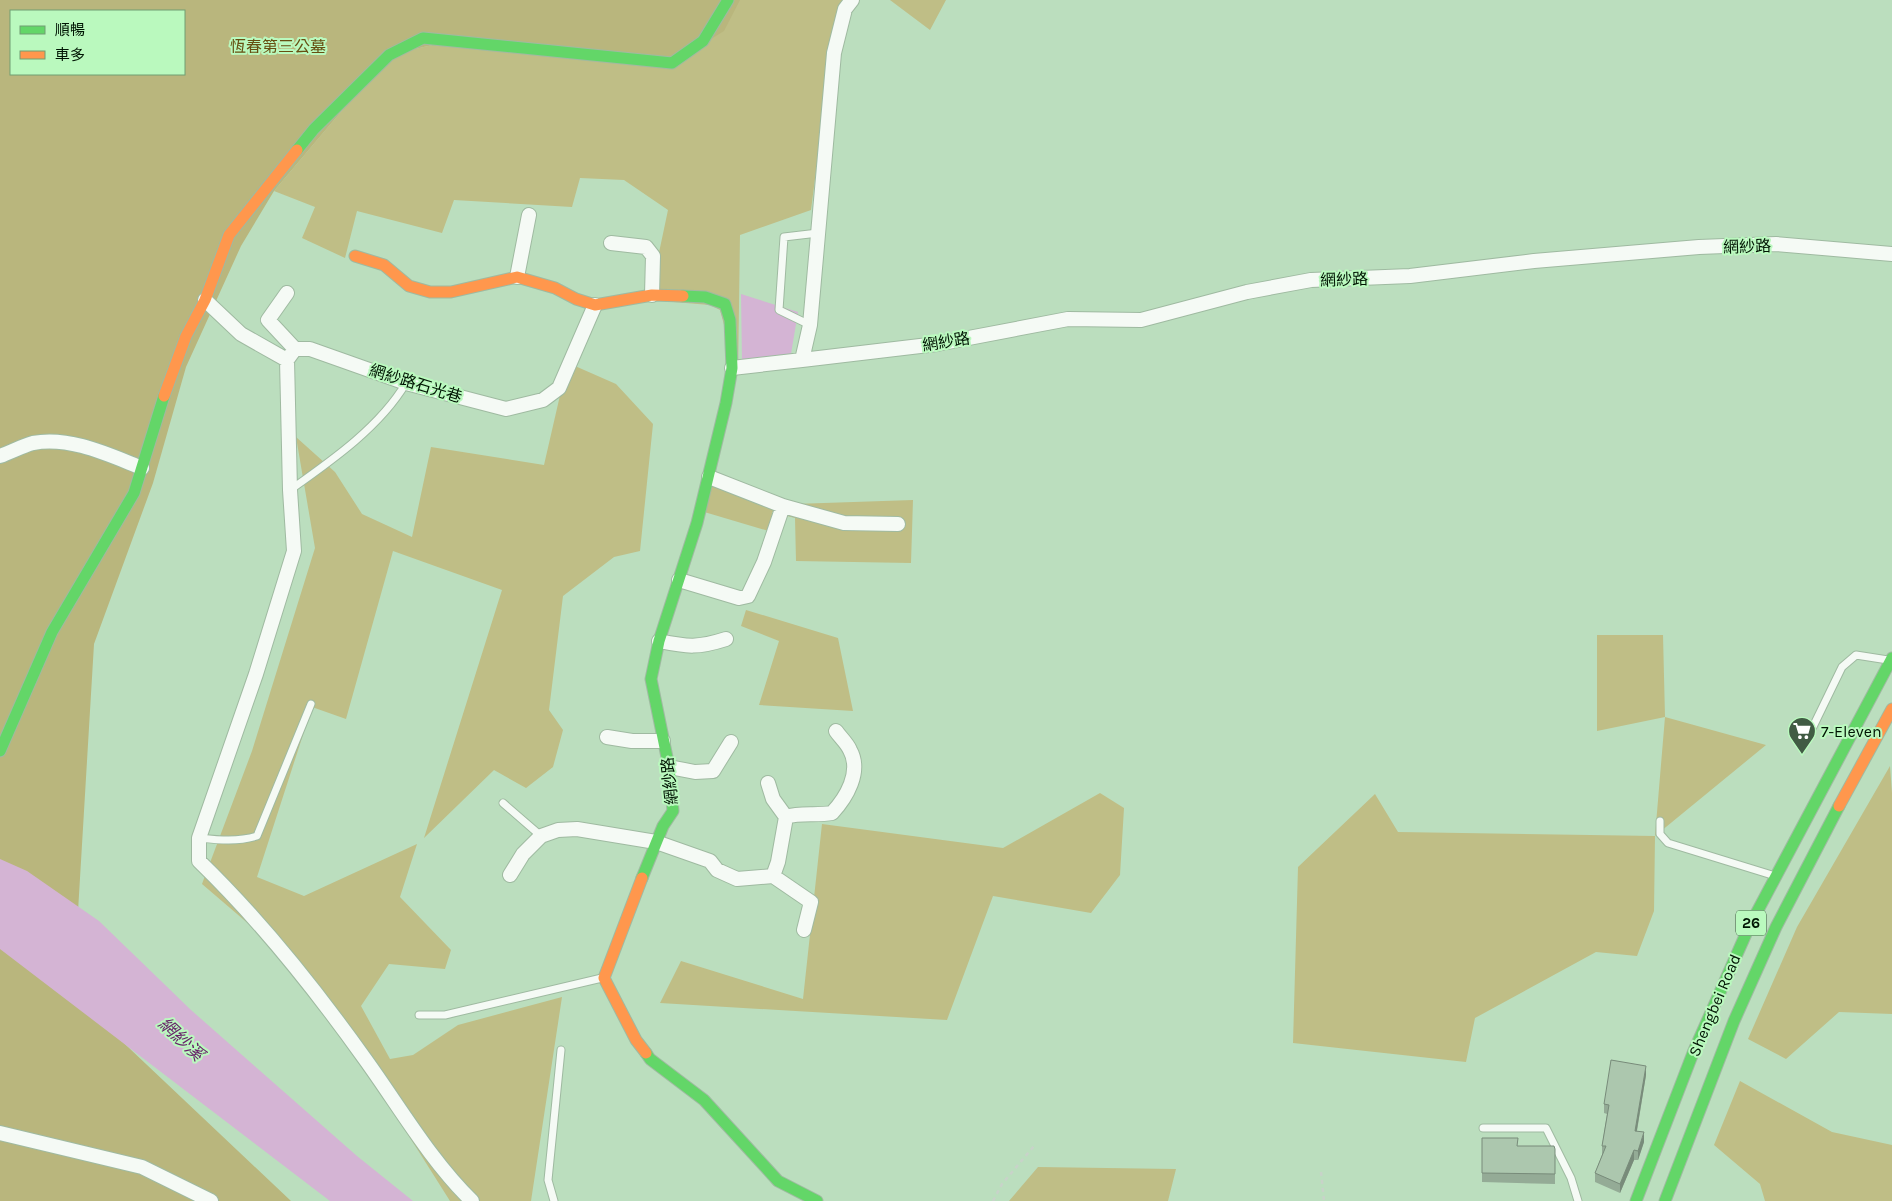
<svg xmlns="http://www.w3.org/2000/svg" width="1892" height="1201" font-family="Karla,'Noto Sans TC',sans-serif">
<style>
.green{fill:#bfbe86}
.forest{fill:#b9b67d;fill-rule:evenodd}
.water{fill:#d4b4d4}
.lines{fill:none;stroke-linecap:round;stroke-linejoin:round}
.lane-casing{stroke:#9fbaa1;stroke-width:9}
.street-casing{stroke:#9fbaa1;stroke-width:16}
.fast-casing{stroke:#9fbaa1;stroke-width:13}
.slow-casing{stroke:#9fbaa1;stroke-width:13}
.path{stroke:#c8d3c9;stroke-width:2.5;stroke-dasharray:4 4;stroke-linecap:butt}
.lane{stroke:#f5faf5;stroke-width:7}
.street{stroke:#f5faf5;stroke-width:14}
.fast{stroke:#63d668;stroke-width:11}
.slow{stroke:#ff974d;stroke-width:11}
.wall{fill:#94ab96}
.shaded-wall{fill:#788b7a}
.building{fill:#acc7ae;stroke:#788b7a}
.labels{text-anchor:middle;stroke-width:4;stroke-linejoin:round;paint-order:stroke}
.shield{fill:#baf9be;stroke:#38593b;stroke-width:1}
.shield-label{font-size:15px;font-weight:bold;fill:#001503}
.park-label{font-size:16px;fill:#664e11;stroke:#baf9be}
.street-label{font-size:16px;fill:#001503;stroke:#baf9be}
.poi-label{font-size:16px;fill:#001503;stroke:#baf9be;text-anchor:start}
.water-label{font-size:18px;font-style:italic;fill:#672169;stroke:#baf9be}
</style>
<rect width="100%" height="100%" fill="#bbdebe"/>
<path class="green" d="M739,0H856L831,54L811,210L740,235L738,376L720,310L710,305L649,300L668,210L624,180L580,178L572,207L454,200L442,233L357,211L345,258L302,238L315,207L274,191L389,55L454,40Z
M890,0H946L930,30Z
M575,366L616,384L653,424L640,551L614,557L563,596L549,710L563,730L553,767L526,788L494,770L424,838L502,590L393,551L346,719L312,707L257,877L304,896L417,844L400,897L451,950L445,969L389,964L361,1006L390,1059L413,1055L458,1025L562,997L531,1201H450L306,973L202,884L252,751L315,548L296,437L335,472L362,514L412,537L431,447L544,465L561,391Z
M711,483L794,504L913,500L911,563L796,561L795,518L772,512V532L701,511Z
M746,610L838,638L853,711L759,705L779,641L741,626Z
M1597,635H1663L1665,717L1766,745L1655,836L1654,911L1637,956L1596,952L1475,1018L1466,1062L1293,1043L1298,867L1375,794L1398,832L1655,836L1665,717L1597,731Z
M1890,766L1892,793V1014L1839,1012L1786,1059L1748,1039L1797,927Z
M1100,793L1124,808L1120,875L1091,913L993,896L947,1020L660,1003L681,961L803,999L822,824L1003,848Z
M1740,1081L1832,1132L1892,1145V1201H1765L1760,1184L1714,1145Z
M1038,1167L1176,1169L1168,1201H1009Z"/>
<path class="forest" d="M0,0H740L724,31L672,63L454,40L389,55L274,191L241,246L186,367L153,483L94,644L73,995L291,1201H0ZM11,11H184V74H11Z"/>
<path class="water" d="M741,294L798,312L790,360L742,361Z
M0,859L27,871L99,921L191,1010L357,1156L413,1201H330L0,949Z"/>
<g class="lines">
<defs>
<path id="lane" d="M810,325L779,310L784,237L818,233
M290,490C331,461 380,427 406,383
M1809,735L1842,667L1856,655L1888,660
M503,803L541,836
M1660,821V834L1668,843L1772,875
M199,838C219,840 237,842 257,836L311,704
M419,1015H445L602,978
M1483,1128H1546L1571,1178L1578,1201
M554,1201L548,1180L561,1050"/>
<path id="street" d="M611,243L646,247L653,256L652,295
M517,277L529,215
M287,293L268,320L295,349
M205,300L241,334L287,360L295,349H310L406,383L506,409L543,400L559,388L595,305
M287,360L290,490L294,551L256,674L199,838V861C261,921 315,989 365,1059C399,1106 430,1160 472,1201
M802,360L937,344L1068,319L1141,320L1247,292L1311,280L1410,276L1534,261L1699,247L1776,244L1892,254
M732,368L802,360L810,325L834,53L845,9L852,0
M0,456C11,452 22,446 33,443C70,436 109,455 142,468
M709,477L783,506L844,523L898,524
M679,580L739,598L748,596L764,562L783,506
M659,641C688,647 698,648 726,639
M607,737L632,741H663
M669,767L695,772L713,771L731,742
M768,783L773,799L786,817
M510,875L523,854L541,836L558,830L577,829L656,842L710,861L717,870L737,879L773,876L778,862L786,817C801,812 816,816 832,813C846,798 862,772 850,750C847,743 840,737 836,731
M773,876L811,902L804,930
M0,1133L142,1167L211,1201"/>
<path id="fast" d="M297,150L314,129L389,55L423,38L672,63L703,41L728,0
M0,751L52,632L134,493L164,396
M642,878L663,826L673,811L669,767L651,679L659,641L697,523L726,403L732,368L730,320L725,304L705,297L683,296
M646,1053L650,1059L704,1100L778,1181L817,1201
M1636,1201L1693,1053L1749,927L1892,658
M1665,1201L1734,1021L1776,927L1839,806"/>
<path id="slow" d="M355,256L384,265L409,286L430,292H451L517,277L555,288L576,299L595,305L652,295L683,296
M164,396L186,336L205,300L229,235L297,150
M1839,806L1892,709
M642,878L604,978L636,1040L646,1053"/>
</defs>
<use href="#lane" class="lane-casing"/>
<use href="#street" class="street-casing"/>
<use href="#fast" class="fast-casing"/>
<use href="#slow" class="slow-casing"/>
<path class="path" d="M1321,1172L1324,1201
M993,1201L1002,1184L1034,1146"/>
<use href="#lane" class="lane"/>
<use href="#street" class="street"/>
<use href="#fast" class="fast"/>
<use href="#slow" class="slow"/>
</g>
<path class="wall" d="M1646,1075L1637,1131L1644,1142L1638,1160H1634L1620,1193L1595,1182V1173L1602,1155V1146L1607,1114L1604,1113V1104Z
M1482,1138L1517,1146L1555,1149V1184L1482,1182Z"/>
<path class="shaded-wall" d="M1646,1066V1075L1635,1141V1131Z
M1644,1132V1142L1638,1160V1151Z
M1634,1150V1160L1620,1193V1184Z"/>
<path class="building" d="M1611,1060L1646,1066L1635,1131L1644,1132L1638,1151L1634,1150L1620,1184L1595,1173L1606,1146H1602L1609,1105L1604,1104Z
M1482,1138H1518L1517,1146H1554L1555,1149V1174L1482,1173Z"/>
<defs>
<symbol id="supermarket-pin" viewBox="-11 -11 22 30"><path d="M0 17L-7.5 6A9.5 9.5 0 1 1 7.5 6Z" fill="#415b44" stroke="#baf9be"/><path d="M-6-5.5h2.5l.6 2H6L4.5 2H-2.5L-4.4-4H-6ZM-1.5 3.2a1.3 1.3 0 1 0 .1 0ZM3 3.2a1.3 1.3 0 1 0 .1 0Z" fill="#fff"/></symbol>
</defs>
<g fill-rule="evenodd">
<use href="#supermarket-pin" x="1786" y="715" width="32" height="43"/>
</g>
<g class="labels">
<rect class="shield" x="1736" y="910.5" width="30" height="25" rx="4"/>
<g class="shield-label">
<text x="1751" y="928">26</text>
</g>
<g class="park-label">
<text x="278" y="52">恆春第三公墓</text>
</g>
<g class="street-label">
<text transform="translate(1747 246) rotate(-2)" y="6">網紗路</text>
<text transform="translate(1344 279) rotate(-2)" y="6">網紗路</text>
<text transform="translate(946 341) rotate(-9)" y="6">網紗路</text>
<text transform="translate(416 383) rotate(17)" y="6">網紗路石光巷</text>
<text transform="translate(669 781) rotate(-96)" y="6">網紗路</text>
<text transform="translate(1714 1005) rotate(-67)" y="6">Shengbei Road</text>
</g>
<g class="poi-label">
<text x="1821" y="737">7-Eleven</text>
</g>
<g class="water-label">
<text transform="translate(181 1039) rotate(43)" y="6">網紗溪</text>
</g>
</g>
<rect x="10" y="10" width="175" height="65" fill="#baf9be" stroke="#709e73"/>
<rect x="20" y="26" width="25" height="8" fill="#63d668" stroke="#709e73"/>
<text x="55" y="35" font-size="15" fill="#001503">順暢</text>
<rect x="20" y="51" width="25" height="8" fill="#ff974d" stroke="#709e73"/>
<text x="55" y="60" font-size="15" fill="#001503">車多</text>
</svg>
